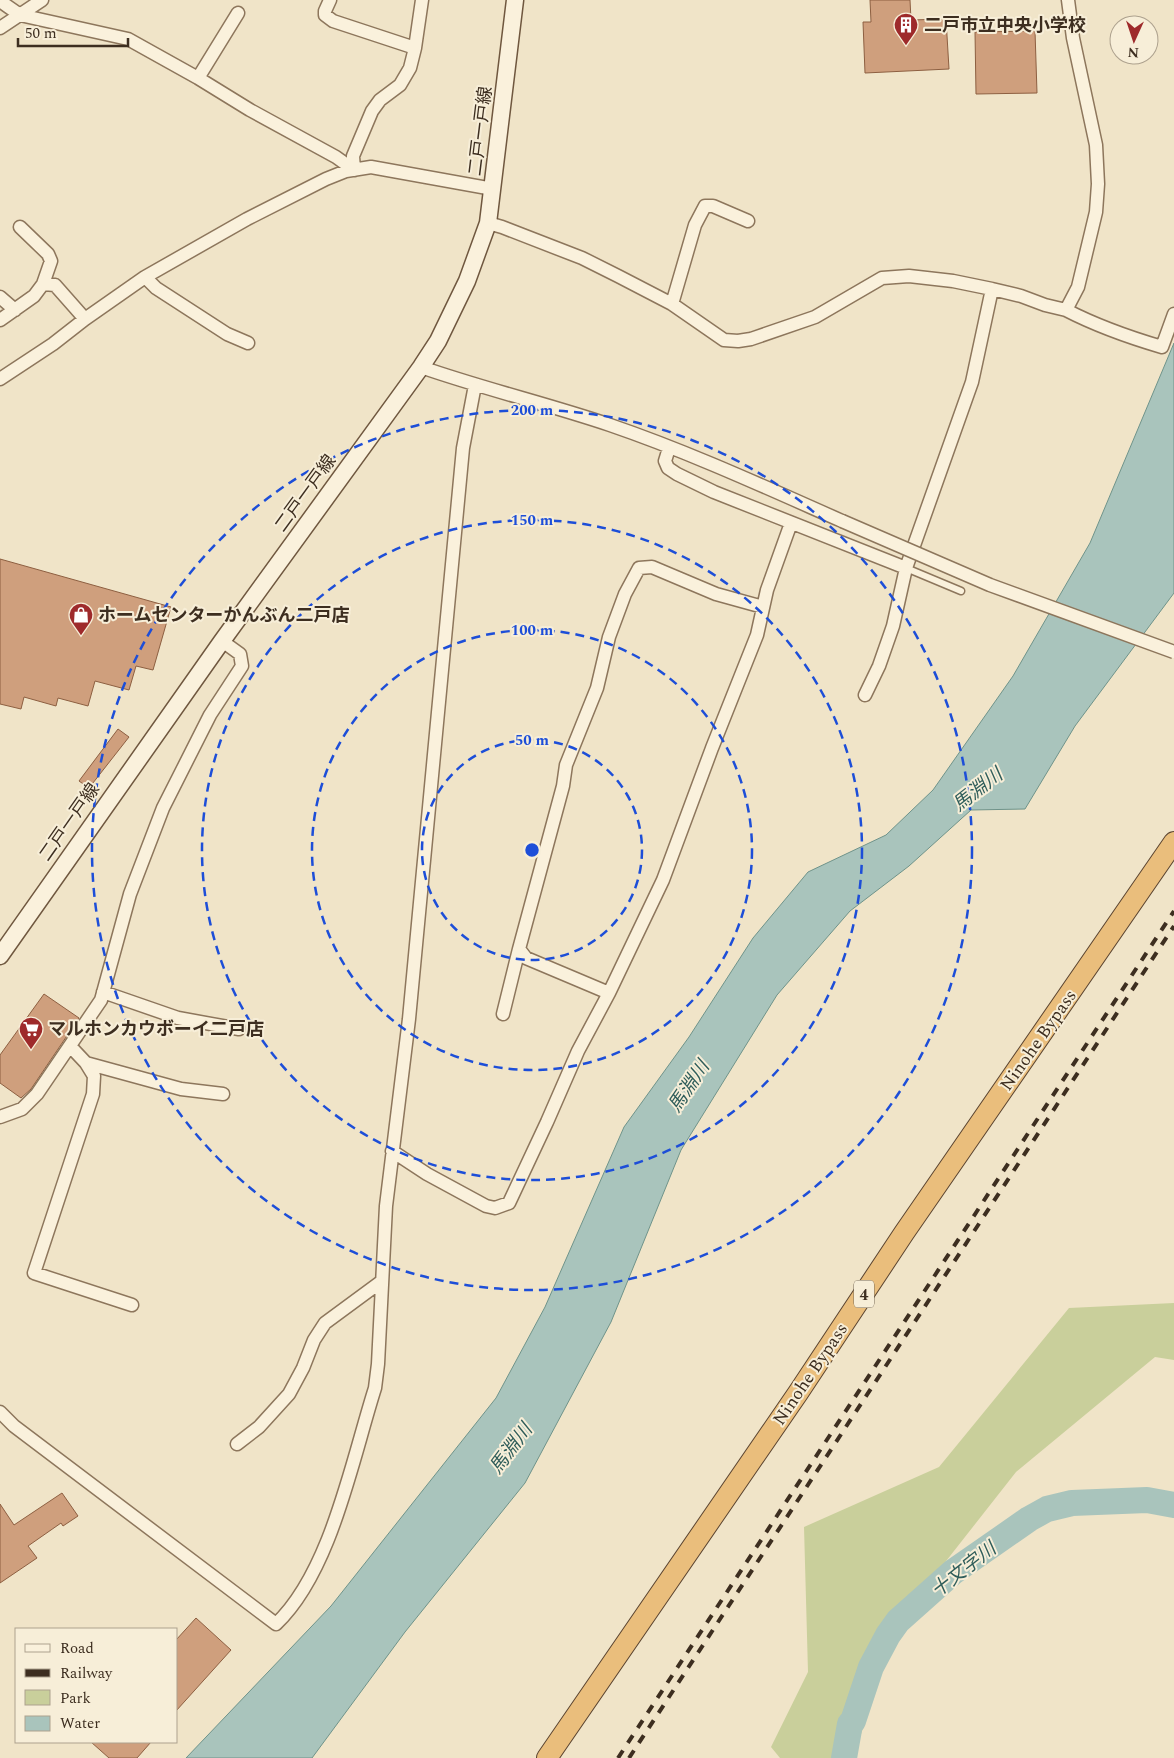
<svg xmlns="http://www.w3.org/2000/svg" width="1174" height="1758" font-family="Spectral,'Noto Sans JP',serif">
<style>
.green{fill:#c9cf9b}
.water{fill:#a9c4bc;stroke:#6f938a}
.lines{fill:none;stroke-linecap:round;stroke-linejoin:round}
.river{stroke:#a9c4bc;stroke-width:26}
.building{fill:#cf9f7d;stroke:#8d5f41}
.service-casing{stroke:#8d765c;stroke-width:9}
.minor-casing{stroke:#8d765c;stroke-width:15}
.secondary-casing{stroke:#6f573f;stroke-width:19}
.trunk-casing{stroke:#5b4430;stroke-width:22}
.service{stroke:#faf1dc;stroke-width:6}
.minor{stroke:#faf1dc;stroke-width:12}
.secondary{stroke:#faf1dc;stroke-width:16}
.trunk{stroke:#eabe7c;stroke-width:20}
.rail{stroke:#3d2e20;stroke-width:4;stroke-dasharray:9 9;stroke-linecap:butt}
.minor-bridge-casing{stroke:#8d765c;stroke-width:15;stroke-linecap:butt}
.minor-bridge{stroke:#faf1dc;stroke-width:12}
.ring{fill:none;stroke:#1d4ed8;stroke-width:2.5;stroke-dasharray:9 6}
.labels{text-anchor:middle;stroke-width:4;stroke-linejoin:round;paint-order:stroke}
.shield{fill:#f7eed8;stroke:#756857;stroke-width:1}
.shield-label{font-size:16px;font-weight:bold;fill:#3d2e20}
.poi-label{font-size:18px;font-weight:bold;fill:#3d2e20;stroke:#f7eed8;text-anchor:start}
.street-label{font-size:18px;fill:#3d2e20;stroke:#f7eed8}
.water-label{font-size:19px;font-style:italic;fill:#2f5d5a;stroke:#f7eed8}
.centre{fill:#1d4ed8;stroke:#f7eed8;stroke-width:2.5}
.ring-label{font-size:15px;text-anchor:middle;font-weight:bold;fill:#1d4ed8;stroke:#f7eed8;stroke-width:4;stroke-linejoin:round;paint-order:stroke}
</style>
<rect width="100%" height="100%" fill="#f0e4c8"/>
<path class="green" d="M1174,1303V1360L1155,1357L1016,1472L899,1621L853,1758H780L771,1747L808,1672L804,1527L939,1467L1069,1308Z"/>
<path class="water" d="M1174,343V593L1075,726L1025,809L971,810L909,866L850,911L777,995L681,1150L611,1322L525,1483L405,1632L312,1758H186L331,1606L496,1398L545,1307L624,1127L689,1037L753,938L808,872L886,835L933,790L1013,676L1090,543Z"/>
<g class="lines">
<path class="river" d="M844,1758L850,1724L853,1721L871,1667L888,1635L898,1621L953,1572L1029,1519L1047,1509L1072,1503L1147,1500L1174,1505"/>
</g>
<path class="building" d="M870,0H910L911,20L946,19L949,69L865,73L863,22H871Z
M1035,31L1037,93L976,94L975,32Z
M0,559L171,607L153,670L136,666L129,690L95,681L88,706L58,698L56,706L24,697L21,709L0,704Z
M118,729L129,737L89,788L79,781Z
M44,994L79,1018L31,1089L21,1098L0,1083V1055Z
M62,1493L78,1516L63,1526L61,1523L28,1546L37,1558L0,1583V1504L14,1525Z
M196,1618L231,1650L176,1711V1640Z
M91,1742H151L137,1758H109Z"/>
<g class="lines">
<defs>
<path id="service" d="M906,568L961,591"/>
<path id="minor" d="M330,0L325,11V15L333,21L415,48L410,68L400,85L380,100L372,111L353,156L354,170
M0,1L20,15L128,39L198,78L250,110L336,157L354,170
M0,28L42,0
M415,48L422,0
M198,78L238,13
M488,223L502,227L582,258L618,276L672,304L724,340L738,341L751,339L815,317L882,278L909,276L953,281L992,289L1021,296L1045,305L1066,310L1078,287L1096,212L1098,184L1096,145L1073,38L1068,0
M20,227L48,254L51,261L43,284
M145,277L156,288L227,334L248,343
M0,297L15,310
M672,304L695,225L705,206H713L748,221
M1066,310C1097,326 1128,337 1162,347L1174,314
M0,320L34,296L43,284L55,285L85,319
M421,367C484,389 548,404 610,425C689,452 765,487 842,521
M0,379L53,344L85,319L145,277L247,219L326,179L346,171L371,167L493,189
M669,448L665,461L668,468L677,474L714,492L906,568L972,382L992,289
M865,695L879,666L893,626L906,568
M103,992L178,1018L239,1029
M609,993L526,958L519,949L563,786L566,765L597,688L609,637L625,594L639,568L652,567L716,594L763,607
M503,1014L519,949
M70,1046L86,1063L94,1076L93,1094L34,1273L132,1305
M86,1063L181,1089L223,1094
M0,1117L22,1109L37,1094L101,1000L130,894L163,808L210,715L242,666L240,654L222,641
M392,1151L427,1174L486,1206L495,1208L509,1203L547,1122L578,1051L609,993L663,880L712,748L757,635L767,590L791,523
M0,1412L14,1426L276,1624C331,1572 352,1460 375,1388L378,1364L386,1206L409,1019L463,448L475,385
M237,1444L259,1427L289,1394L303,1368L314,1340L325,1323L382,1281"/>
<path id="secondary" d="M0,956L222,641L421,367L438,341L467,281L488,223L515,0"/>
<path id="trunk" d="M547,1758L798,1393L904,1233L1174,842"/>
</defs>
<use href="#service" class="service-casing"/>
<use href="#minor" class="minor-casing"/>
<use href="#secondary" class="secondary-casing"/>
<use href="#trunk" class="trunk-casing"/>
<use href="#service" class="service"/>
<use href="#minor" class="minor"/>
<use href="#secondary" class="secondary"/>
<use href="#trunk" class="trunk"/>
<path class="rail" d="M618,1758L1174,911
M629,1758L1174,926"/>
<defs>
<path id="minor-bridge" d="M842,521L990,585L1174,652"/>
</defs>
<use href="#minor-bridge" class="minor-bridge-casing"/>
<use href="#minor-bridge" class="minor-bridge"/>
</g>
<g class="ring">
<circle cx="532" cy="850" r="110"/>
<circle cx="532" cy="850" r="220"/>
<circle cx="532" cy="850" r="330"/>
<circle cx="532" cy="850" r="440"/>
</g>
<defs>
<symbol id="building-pin" viewBox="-11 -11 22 30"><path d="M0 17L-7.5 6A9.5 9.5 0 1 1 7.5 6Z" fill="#9e2a2b" stroke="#f7eed8"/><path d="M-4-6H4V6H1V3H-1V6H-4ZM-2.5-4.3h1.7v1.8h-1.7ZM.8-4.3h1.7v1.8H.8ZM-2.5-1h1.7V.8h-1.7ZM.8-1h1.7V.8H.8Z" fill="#fff"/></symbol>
<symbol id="shop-pin" viewBox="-11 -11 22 30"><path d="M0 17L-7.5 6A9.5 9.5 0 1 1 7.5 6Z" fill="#9e2a2b" stroke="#f7eed8"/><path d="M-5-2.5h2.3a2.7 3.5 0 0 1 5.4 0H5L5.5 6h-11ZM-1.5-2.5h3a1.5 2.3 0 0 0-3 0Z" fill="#fff"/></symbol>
<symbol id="supermarket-pin" viewBox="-11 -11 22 30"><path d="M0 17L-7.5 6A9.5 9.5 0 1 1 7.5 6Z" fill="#9e2a2b" stroke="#f7eed8"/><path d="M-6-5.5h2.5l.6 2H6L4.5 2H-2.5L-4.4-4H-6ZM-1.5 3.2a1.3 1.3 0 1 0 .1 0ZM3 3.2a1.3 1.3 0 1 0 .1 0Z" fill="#fff"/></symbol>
</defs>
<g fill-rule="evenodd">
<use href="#building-pin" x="892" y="11" width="28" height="38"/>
<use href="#shop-pin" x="67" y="601" width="28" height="38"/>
<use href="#supermarket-pin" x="17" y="1015" width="28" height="38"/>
</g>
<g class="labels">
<rect class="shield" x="854" y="1280.5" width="20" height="27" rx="4"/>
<g class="shield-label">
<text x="864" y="1300">4</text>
</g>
<g class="poi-label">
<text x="924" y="31">二戸市立中央小学校</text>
<text x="98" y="621">ホームセンターかんぶん二戸店</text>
<text x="48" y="1035">マルホンカウボーイ二戸店</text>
</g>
<g class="street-label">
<text transform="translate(480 131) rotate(-83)" y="6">二戸一戸線</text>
<text transform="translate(305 493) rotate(-54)" y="6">二戸一戸線</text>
<text transform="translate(69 822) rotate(-55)" y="6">二戸一戸線</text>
<text transform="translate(1038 1040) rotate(-55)" y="6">Ninohe Bypass</text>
<text transform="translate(810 1374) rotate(-56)" y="6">Ninohe Bypass</text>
</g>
<g class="water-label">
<text transform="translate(977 789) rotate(-38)" y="7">馬淵川</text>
<text transform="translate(688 1086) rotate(-56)" y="7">馬淵川</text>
<text transform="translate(510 1448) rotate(-53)" y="7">馬淵川</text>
<text transform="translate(963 1569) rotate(-38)" y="7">十文字川</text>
</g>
</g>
<circle cx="532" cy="850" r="8" class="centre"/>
<g class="ring-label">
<text x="532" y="415">200 m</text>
<text x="532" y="525">150 m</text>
<text x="532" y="635">100 m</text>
<text x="532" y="745">50 m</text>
</g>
<rect x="15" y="1628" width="162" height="115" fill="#f7eed8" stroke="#ada18e"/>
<rect x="25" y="1644" width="25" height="8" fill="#faf1dc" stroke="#ada18e"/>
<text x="60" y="1653" font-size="15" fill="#3d2e20">Road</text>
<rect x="25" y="1669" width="25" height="8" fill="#3d2e20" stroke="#ada18e"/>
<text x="60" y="1678" font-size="15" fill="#3d2e20">Railway</text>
<rect x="25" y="1690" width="25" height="15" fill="#c9cf9b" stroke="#ada18e"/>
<text x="60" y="1703" font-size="15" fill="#3d2e20">Park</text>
<rect x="25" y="1716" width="25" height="15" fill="#a9c4bc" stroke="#ada18e"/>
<text x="60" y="1728" font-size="15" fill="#3d2e20">Water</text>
<g transform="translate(1134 40) rotate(183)"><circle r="24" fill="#f7eed8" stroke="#ada18e"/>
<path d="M0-4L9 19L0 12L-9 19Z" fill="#9e2a2b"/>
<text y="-8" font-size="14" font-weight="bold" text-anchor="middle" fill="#3d2e20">N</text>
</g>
<path d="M18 38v8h110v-8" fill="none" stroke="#3d2e20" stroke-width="2.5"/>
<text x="25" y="38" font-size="15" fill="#3d2e20" stroke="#f7eed8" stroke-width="4" paint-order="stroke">50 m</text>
</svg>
